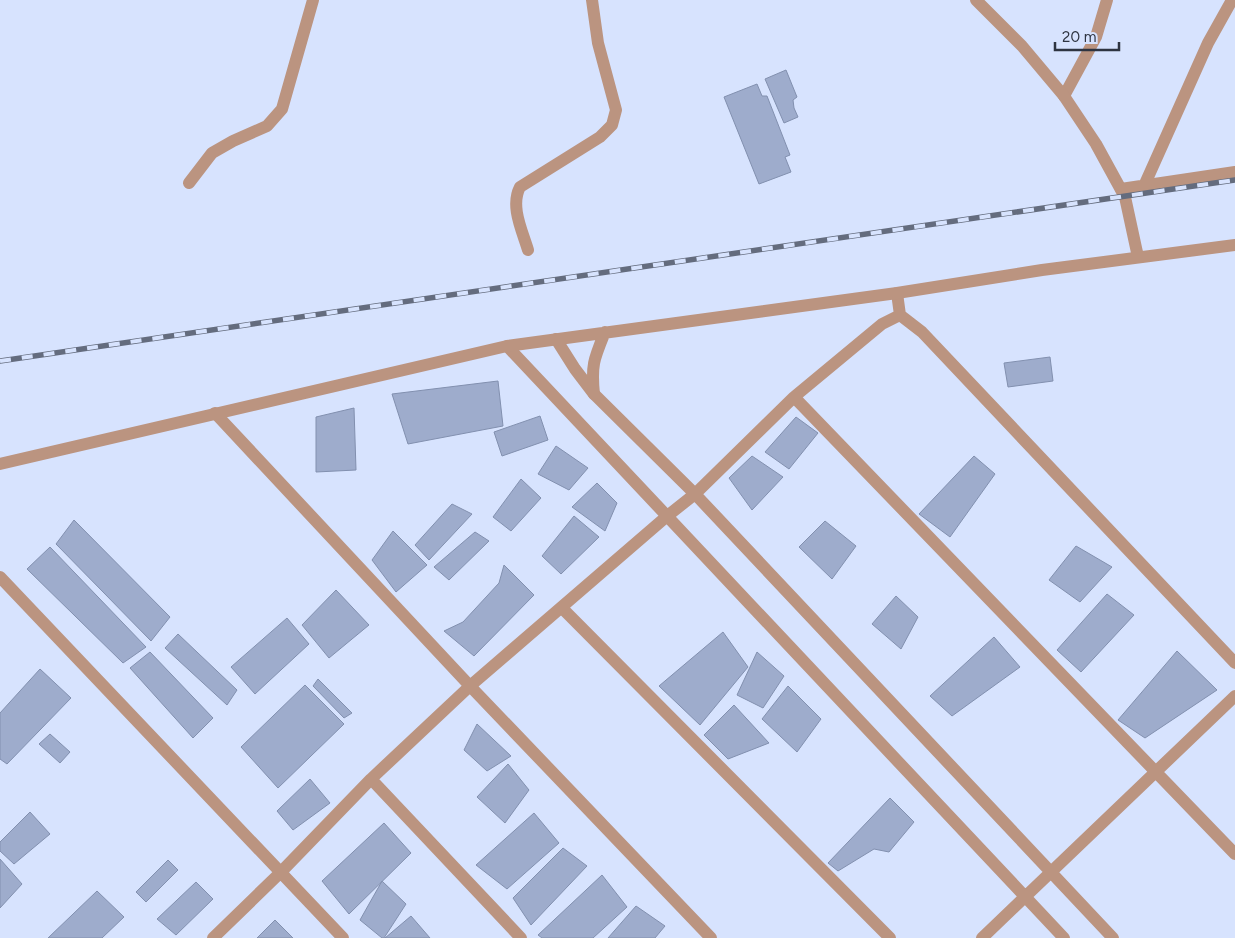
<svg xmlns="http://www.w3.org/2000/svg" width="1235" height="938" font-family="Figtree,sans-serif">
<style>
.building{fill:#9eaccc;stroke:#8290af}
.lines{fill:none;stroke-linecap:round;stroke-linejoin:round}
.minor{stroke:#bb9480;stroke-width:12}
.tertiary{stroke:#bb9480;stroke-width:12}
.rail-casing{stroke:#646c7e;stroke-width:5.5}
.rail{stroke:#d7e3fe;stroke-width:4;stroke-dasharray:11;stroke-linecap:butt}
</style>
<rect width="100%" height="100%" fill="#d7e3fe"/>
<path class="building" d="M786,70L797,97L793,100L794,108L798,117L784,123L765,79Z
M757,84L762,96H767L790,155L785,157L791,172L759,184L724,97Z
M1050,357L1053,381L1008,387L1004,363Z
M498,381L503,426L408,444L392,394Z
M354,408L356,470L316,472V417Z
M540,416L548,440L502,456L494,432Z
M796,417L818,433L789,469L765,452Z
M556,446L588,468L569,490L538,474Z
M752,456L783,477L752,510L729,478Z
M974,456L995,474L950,537L919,514Z
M521,479L541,498L511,531L493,517Z
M597,483L617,503L605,531L572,507Z
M452,504L472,514L429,560L415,545Z
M574,516L599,537L561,574L542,556Z
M74,520L170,617L151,641L56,544Z
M825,521L856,546L832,579L799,547Z
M393,531L427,565L396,592L372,560Z
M475,532L489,541L449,580L434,567Z
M1076,546L1112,567L1080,602L1049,580Z
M50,547L146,647L123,663L27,569Z
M504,565L534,595L474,656L444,631L463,622L499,583Z
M336,590L369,625L329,658L302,625Z
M1107,594L1134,615L1081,672L1057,650Z
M896,596L918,617L901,649L872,624Z
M287,618L309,644L255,694L231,667Z
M723,632L748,667L700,725L659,686Z
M178,634L237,690L227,705L165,648Z
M994,637L1020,667L952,716L930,696Z
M1177,651L1217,690L1145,738L1118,720Z
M150,652L213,718L193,738L130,668Z
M757,652L784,676L763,708L737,695Z
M40,669L71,698L7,764L0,759V713Z
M318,679L352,713L344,718L313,686Z
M305,685L344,724L278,788L241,747Z
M788,686L821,719L797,752L762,719Z
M734,705L769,743L728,759L704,735Z
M477,724L511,756L487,771L464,750Z
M50,734L70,752L60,763L39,744Z
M508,764L529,790L505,823L477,797Z
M310,779L330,803L293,830L277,811Z
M890,798L914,822L889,852L874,849L838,871L828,863Z
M30,812L50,834L14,864L0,851V842Z
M534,813L559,843L507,889L476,865Z
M384,823L411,853L349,914L322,881Z
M563,848L587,866L531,925L513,898Z
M0,859L22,884L0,908Z
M168,860L178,870L146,902L136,892Z
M602,875L627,907L593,938H542L538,935Z
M382,881L406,904L384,938H382L360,920Z
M196,882L213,899L176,935L157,919Z
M97,891L124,917L102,938H48Z
M636,906L665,926L655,938H608Z
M411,916L430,938H385Z
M275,920L293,938H257Z"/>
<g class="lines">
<path class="minor" d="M1064,96L1096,37L1107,0
M189,183L212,153L233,141L267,126L282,109L313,0
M1144,186L1208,43L1232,0
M1121,189L1235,172
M528,250C522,230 510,206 520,187L600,137L612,125L616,110L598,43L592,0
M897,293L900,315L922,332L1235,663
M556,339L575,369L594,394L695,494L1113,938
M507,346L1064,938
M794,397L1235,854
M215,413L470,686L711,938
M0,577L343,938
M562,608L890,938
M371,779L521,938
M213,938L280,873L371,779L470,686L666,517L695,494L794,397L882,324L900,315
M982,938L1235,696"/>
<path class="tertiary" d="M976,0L1022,46L1064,96L1096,144L1125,197L1138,257
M594,394C591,365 594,359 605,332
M0,464L507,346L897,293L1042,270L1235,245"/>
<defs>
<path id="rail" d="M0,361L1235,180"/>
</defs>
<use href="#rail" class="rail-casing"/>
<use href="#rail" class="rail"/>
</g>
<path d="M1055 42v8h64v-8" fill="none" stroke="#2e3441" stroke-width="2.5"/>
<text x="1062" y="42" font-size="15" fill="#2e3441" stroke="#d7e3fe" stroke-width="4" paint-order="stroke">20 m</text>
</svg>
